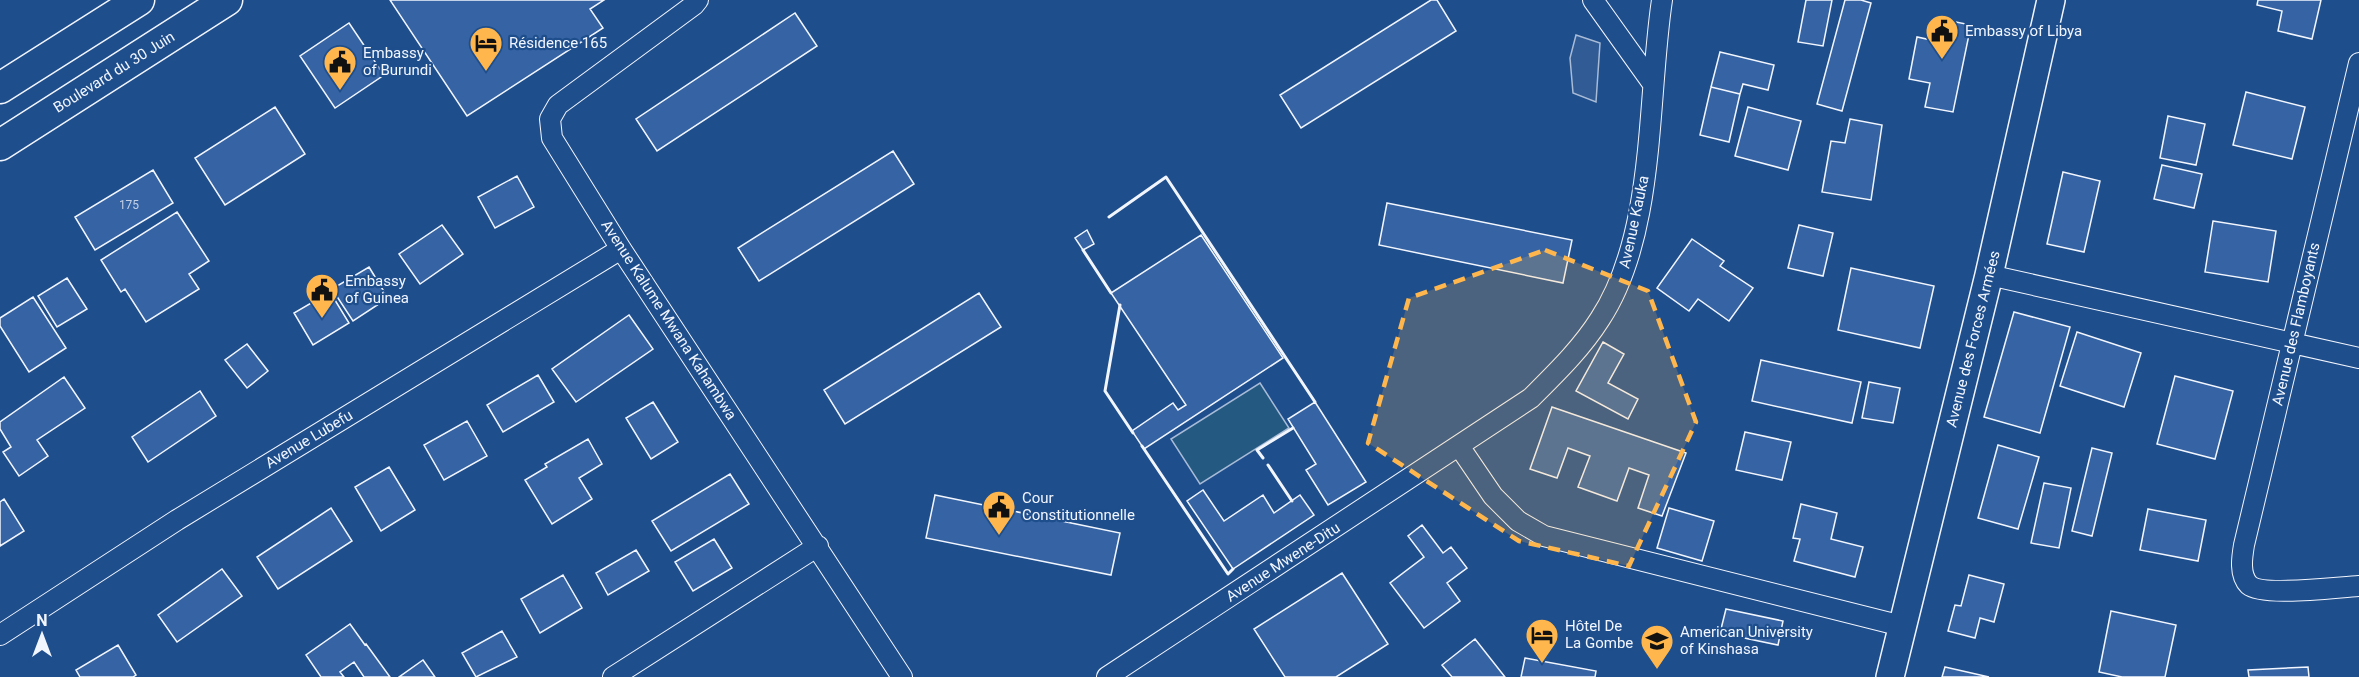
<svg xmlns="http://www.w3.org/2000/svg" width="2359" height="677" font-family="Roboto,sans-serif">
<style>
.green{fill:#245a82;stroke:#a8bbd7;stroke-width:1.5}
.parking{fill:#305b95;stroke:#a8bbd7;stroke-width:1.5}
.building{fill:#3563a3;stroke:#f2f6ff;stroke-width:1.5}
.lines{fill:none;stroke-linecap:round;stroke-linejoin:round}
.street-casing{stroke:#f2f6ff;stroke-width:22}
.secondary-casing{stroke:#f2f6ff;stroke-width:30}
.primary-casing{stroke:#f2f6ff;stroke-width:33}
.street{stroke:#1f4e8c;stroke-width:20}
.secondary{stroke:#1f4e8c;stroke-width:27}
.primary{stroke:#1f4e8c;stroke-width:30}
.wall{stroke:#f2f6ff;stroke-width:3}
.marked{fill:#ffb74d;fill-opacity:0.2;stroke:#ffb74d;stroke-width:4.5;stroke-dasharray:12 8;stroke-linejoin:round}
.labels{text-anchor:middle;stroke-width:4.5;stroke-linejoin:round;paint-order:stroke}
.number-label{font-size:12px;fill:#c3d1e8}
.poi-label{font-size:15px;fill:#f2f6ff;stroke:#1f4e8c;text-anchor:start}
.street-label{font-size:15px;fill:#f2f6ff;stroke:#1f4e8c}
</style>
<rect width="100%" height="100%" fill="#1f4e8c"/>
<path class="green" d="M1260,383L1289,428L1200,484L1171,439Z"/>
<path class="parking" d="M1576,35L1600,43L1596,102L1573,93L1570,58Z"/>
<path class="building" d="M390,0H604L590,9L603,28L467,116Z
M1431,0H1437L1456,31L1301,128L1280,95Z
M1806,0H1832L1823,46L1798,42Z
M1845,0H1861L1871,3L1842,111L1817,104Z
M2258,0H2321L2312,39L2278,31L2282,11L2257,5Z
M795,13L817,46L657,151L636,119Z
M1941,19L1971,25L1953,112L1925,107L1930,83L1909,79L1917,37L1936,41Z
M349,23L384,75L335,108L300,56Z
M1720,52L1774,65L1768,90L1743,84L1740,94L1711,87Z
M1711,87L1740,94L1729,142L1700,135Z
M2246,92L2305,107L2292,159L2233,145Z
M275,107L305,154L225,205L195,158Z
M1748,107L1801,121L1788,170L1735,156Z
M2168,116L2205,124L2196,165L2160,158Z
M1850,119L1882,125L1871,200L1822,192L1831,141L1845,143Z
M893,151L914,184L759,281L738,248Z
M2162,165L2202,174L2194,208L2154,199Z
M153,170L173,203L95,250L75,217Z
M2063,172L2100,181L2084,252L2047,244Z
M517,176L534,207L495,228L478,197Z
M1387,203L1572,240L1563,283L1379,245Z
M177,212L209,261L189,274L199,289L146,322L125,289L121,292L101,260Z
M2213,221L2276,231L2268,282L2205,272Z
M442,225L463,254L420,284L399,254Z
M1799,225L1833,233L1823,276L1788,268Z
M1087,230L1094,244L1083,250L1075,238Z
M1201,235L1283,358L1144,449L1132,431L1173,403L1178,410L1186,405L1111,293Z
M1692,239L1724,261L1720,266L1753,288L1729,321L1698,299L1689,311L1657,288Z
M369,267L388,298L353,321L332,289Z
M1851,268L1934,286L1920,348L1838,330Z
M67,278L87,309L57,327L38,296Z
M330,292L349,323L313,345L294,313Z
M979,293L1001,327L845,424L824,390Z
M33,297L66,348L29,372L0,326V318Z
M2014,312L2070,327L2040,433L1984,417Z
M629,315L653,349L576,402L552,369Z
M2077,332L2141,353L2124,407L2060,386Z
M1603,342L1624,354L1608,383L1638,399L1628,419L1576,391Z
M247,344L268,371L247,388L225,360Z
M1761,360L1861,382L1852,423L1752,401Z
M538,375L554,402L503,432L487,405Z
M2175,376L2233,391L2215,459L2157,444Z
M64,377L85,408L37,440L48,456L19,476L3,452L11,447L0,429V422Z
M1869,382L1900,388L1893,423L1862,418Z
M200,391L216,416L148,462L132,437Z
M653,402L678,442L651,459L626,418Z
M1315,402L1366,482L1328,505L1306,470L1316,464L1288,419Z
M1552,407L1686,453L1662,516L1638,508L1649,475L1629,468L1617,501L1578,487L1590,456L1568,448L1557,478L1530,469Z
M467,421L487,456L444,480L424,445Z
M1745,432L1791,442L1782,480L1736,470Z
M588,439L602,464L579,478L592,499L552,524L525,480L547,467L545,464Z
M1998,445L2039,457L2018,529L1978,518Z
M2092,448L2112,453L2092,536L2072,531Z
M389,467L415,510L381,531L355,487Z
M730,474L749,504L671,551L652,521Z
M2044,483L2071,488L2059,548L2031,543Z
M1203,490L1224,521L1263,495L1274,513L1300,495L1314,515L1233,569L1187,501Z
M935,495L1120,533L1111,575L926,538Z
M4,499L24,531L0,546V502Z
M1801,504L1837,513L1831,539L1863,547L1855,577L1794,561L1800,539L1793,538Z
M331,508L352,541L278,589L257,557Z
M1669,508L1714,521L1702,561L1657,548Z
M2148,509L2206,520L2198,561L2140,550Z
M1422,525L1443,553L1451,547L1467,568L1447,583L1460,601L1424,628L1390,583L1424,557L1408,536Z
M714,539L732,568L693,591L675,562Z
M636,550L649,571L608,595L596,573Z
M222,569L242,596L177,642L158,615Z
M1342,573L1388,644L1336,677H1285L1254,629Z
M563,575L582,608L540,633L521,599Z
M1969,575L2004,584L1994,622L1980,618L1975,638L1948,631L1955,605L1961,606Z
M1726,609L1783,621L1778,645L1720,633Z
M2111,611L2176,625L2165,677H2122L2099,672Z
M350,624L365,645L366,644L390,677H364L354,662L340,672L344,677H321L306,655Z
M502,631L517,657L476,677L462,653Z
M1475,639L1505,677H1452L1442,665Z
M118,645L136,675L133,677H80L76,670Z
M1525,658L1596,671L1595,677H1521Z
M423,660L435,677H399Z
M1945,667L1989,677H1942Z
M2308,667L2309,677H2249L2248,670Z"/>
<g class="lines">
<defs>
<path id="street" d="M698,0L694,5L558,105L550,119L552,138L621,249L902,677
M1593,0L1653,84
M2359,63L2244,545C2242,557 2239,575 2249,585C2263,597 2338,587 2359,586
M1989,275L2359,358
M1459,446L1493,496L1518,521L1544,536L1902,626
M0,635L177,520L621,249
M613,677L818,546
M1107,677L1531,398C1556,373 1581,349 1600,319C1656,234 1647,99 1662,0"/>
<path id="secondary" d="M1890,677L1989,275L2051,0"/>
<path id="primary" d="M0,88L139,0
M0,145L227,0"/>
</defs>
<use href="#street" class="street-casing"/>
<use href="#secondary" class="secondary-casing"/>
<use href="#primary" class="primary-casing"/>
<use href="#street" class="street"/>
<use href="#secondary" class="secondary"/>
<use href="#primary" class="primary"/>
<path class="wall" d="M1109,217L1166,177L1315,402
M1083,250L1111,293
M1120,305L1105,391L1133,433
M1142,446L1228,574L1233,569
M1263,458L1257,450L1293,428
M1268,465L1292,501"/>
</g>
<path class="marked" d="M1545,250L1648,291L1696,422L1629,566L1519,541L1368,443L1409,298Z"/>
<defs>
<symbol id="civic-pin" viewBox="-11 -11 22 30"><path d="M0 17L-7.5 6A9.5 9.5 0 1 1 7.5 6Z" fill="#ffb74d" stroke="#1f4e8c"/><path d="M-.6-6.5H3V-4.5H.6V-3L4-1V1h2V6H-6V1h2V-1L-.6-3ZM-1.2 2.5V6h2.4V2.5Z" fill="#111"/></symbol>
<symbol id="hotel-pin" viewBox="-11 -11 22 30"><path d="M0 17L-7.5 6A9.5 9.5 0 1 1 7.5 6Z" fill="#ffb74d" stroke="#1f4e8c"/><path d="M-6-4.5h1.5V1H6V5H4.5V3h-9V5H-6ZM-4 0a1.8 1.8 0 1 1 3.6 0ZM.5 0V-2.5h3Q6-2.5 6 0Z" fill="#111"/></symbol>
<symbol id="university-pin" viewBox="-11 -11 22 30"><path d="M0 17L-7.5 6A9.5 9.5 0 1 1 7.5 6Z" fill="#ffb74d" stroke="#1f4e8c"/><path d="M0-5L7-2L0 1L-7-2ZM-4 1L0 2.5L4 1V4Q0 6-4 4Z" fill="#111"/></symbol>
</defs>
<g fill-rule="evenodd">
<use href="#civic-pin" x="1923" y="12" width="38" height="52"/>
<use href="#hotel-pin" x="467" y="24" width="38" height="52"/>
<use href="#civic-pin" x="321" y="43" width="38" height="52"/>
<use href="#civic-pin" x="303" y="271" width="38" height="52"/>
<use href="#civic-pin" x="980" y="488" width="38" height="52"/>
<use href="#hotel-pin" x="1523" y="616" width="38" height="52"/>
<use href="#university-pin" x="1638" y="622" width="38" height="52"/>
</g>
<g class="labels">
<g class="number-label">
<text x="129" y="209">175</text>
</g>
<g class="poi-label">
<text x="1965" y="36">Embassy of Libya</text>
<text x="509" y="48">Résidence 165</text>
<text x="363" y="58">Embassy<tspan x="363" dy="17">of Burundi</tspan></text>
<text x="345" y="286">Embassy<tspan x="345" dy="17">of Guinea</tspan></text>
<text x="1022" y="503">Cour<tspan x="1022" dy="17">Constitutionnelle</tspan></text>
<text x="1565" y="631">Hôtel De<tspan x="1565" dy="17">La Gombe</tspan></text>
<text x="1680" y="637">American University<tspan x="1680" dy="17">of Kinshasa</tspan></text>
</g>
<g class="street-label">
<text transform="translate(114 72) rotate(-32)" y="5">Boulevard du 30 Juin</text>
<text transform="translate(1634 222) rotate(-78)" y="5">Avenue Kauka</text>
<text transform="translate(669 320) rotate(57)" y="5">Avenue Kalume Mwana Kahambwa</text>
<text transform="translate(2296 324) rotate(-77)" y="5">Avenue des Flamboyants</text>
<text transform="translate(1973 339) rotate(-76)" y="5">Avenue des Forces Armées</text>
<text transform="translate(309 439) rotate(-31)" y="5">Avenue Lubefu</text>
<text transform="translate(1283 562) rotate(-33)" y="5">Avenue Mwene-Ditu</text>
</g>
</g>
<g transform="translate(42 635)" stroke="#1f4e8c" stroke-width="4.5" paint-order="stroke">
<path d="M0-4.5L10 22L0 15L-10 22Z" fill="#f2f6ff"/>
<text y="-9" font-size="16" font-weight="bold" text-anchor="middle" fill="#f2f6ff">N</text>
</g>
</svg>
